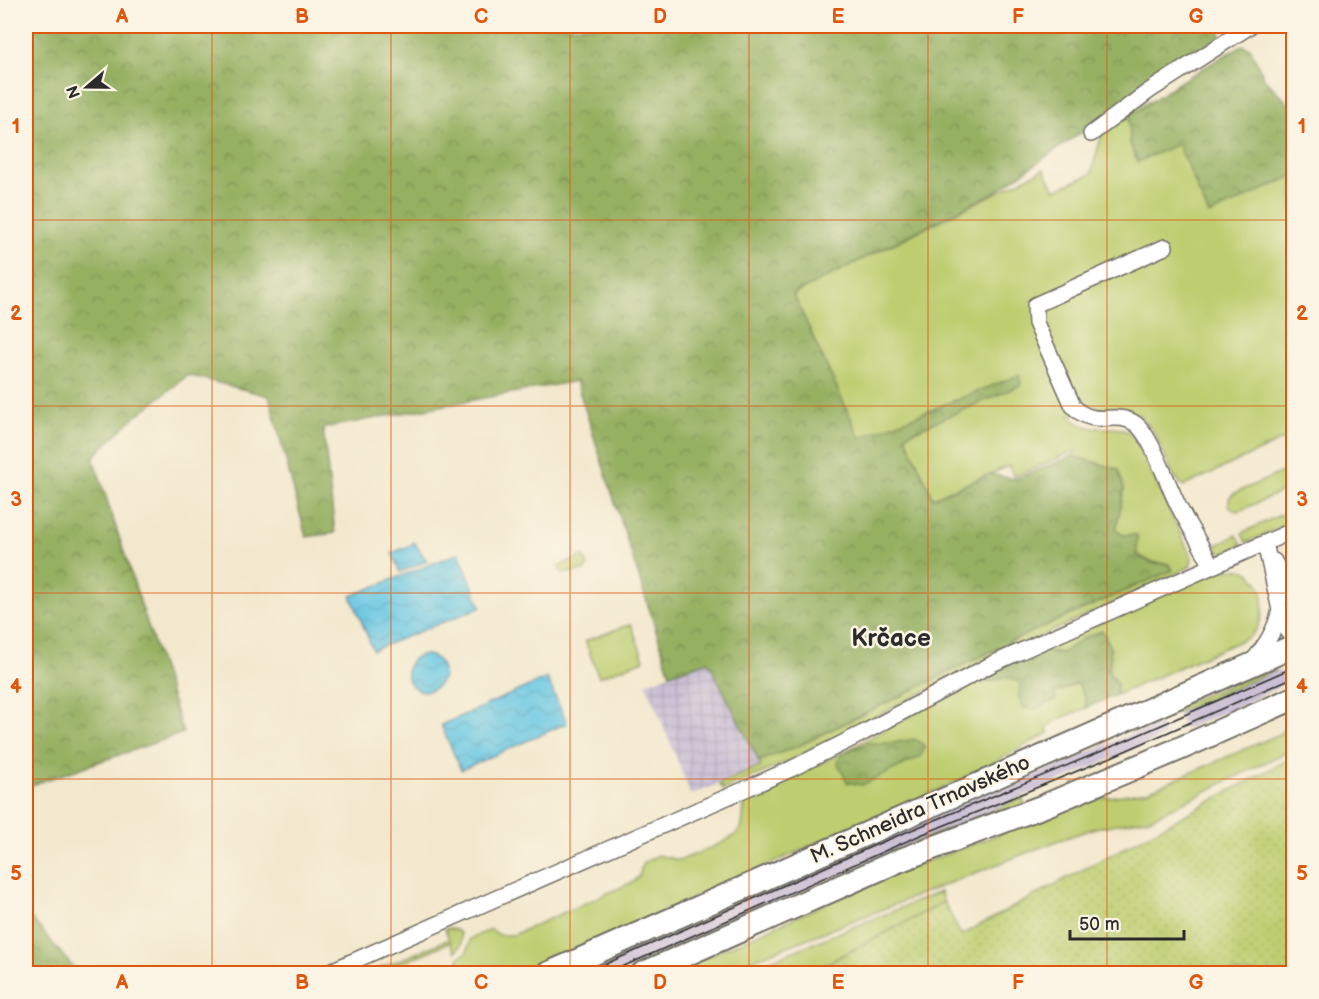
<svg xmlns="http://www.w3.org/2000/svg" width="1319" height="999" font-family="'Balsamiq Sans',sans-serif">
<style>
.industrial{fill:url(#industrial-grid)}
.railway{fill:#cbbfd5}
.green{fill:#bdcd70;stroke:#747c4e;stroke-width:1.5}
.forest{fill:url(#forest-crowns);stroke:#606e46;stroke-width:1.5}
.garden{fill:url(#garden-dots);stroke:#747c4e;stroke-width:1.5}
.water{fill:url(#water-waves);stroke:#487887;stroke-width:1.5}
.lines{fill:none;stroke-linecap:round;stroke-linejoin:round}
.street-casing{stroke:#716d64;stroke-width:18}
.secondary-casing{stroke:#716d64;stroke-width:26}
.street{stroke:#fff;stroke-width:15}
.secondary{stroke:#fff;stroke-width:22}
.tram{stroke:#2b2b2b;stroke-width:1.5}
.grid{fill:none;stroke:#df570e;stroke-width:1.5;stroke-opacity:0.55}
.labels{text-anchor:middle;stroke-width:5;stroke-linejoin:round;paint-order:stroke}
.street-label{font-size:21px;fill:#2b2b2b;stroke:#fcf5e5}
.quarter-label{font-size:24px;font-weight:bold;fill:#2b2b2b;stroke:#fcf5e5}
.neatline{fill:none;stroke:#df570e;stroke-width:2}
.grid-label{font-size:20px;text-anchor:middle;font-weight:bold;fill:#df570e}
</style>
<defs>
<pattern id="industrial-grid" width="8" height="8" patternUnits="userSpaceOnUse" patternTransform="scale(1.5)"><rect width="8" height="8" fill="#cbbfd5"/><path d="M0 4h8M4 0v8" fill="none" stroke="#aea4b7"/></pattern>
<pattern id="forest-crowns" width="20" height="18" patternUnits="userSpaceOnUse" patternTransform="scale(1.5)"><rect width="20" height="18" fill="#96b062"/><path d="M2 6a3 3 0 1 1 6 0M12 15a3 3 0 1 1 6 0" fill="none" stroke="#7b8f51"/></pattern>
<pattern id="garden-dots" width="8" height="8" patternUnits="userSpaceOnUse" patternTransform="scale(1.5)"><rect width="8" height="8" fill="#bdcd70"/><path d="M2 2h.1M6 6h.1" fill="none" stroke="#a3b061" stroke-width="1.8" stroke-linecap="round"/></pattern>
<pattern id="water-waves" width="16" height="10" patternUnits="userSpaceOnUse" patternTransform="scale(1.5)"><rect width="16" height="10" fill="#65c6e3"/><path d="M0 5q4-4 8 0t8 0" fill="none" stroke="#58aac3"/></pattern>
</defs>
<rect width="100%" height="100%" fill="#fcf5e5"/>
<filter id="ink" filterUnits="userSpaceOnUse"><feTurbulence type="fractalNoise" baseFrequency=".0167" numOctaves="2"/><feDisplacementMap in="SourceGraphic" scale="12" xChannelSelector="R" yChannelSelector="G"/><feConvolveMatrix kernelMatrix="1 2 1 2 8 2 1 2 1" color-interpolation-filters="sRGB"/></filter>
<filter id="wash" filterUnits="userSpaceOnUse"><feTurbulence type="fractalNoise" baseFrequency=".008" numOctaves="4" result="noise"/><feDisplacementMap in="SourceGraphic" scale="24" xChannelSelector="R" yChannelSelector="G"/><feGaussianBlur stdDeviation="1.35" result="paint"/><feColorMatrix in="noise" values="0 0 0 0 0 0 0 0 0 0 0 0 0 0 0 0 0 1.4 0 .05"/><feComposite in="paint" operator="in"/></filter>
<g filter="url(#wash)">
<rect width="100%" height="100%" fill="#f3e8cd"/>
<path class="industrial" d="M708,661L761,766L691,795L646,683Z"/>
<path class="railway" d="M1276,670H1278L1283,676V682L1278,687L1231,711H1226L1185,729L1177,713Z
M1159,722L1165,736L904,847L620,973L571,974L1013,778L1016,783Z"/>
<path class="green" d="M1144,102H1151L1129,118L1179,135L1293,168V435L1184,486L1174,477L1154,432L1139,415L1120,408L1094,410L1087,409L1069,416C1092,439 1113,419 1133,435L1192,558L1190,567L943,682L785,763L723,790L719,784L761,766L759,761L798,746L1029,633L1172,570L1169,564C1132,562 1139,548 1116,530L1124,489L1118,469L1072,456L1076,452V450L1014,477L1009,466L933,498L905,435L860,439L793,294L1044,169L1055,190L1091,174L1102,133Z
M1289,469H1293V486L1240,511L1233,510L1229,505V498L1233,494Z
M1293,509V521L1246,543L1242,533Z
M1237,535L1242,545L1223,554L1219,552L1216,545Z
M582,556L584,557L588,566L585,570L563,574L560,571L559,566Z
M1229,569C1237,569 1245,569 1251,574C1269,590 1266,624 1249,637L1116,695L1117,683L1108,671C1113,656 1111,644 1102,631L1082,639L1062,653L1049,651L1021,658L1216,571Z
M631,624L644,660L599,677L585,641Z
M1266,670H1276L1177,713L1175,707Z
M981,677L991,682C1002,676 1010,675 1020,683L1019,697L1056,699L1054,693L1078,683L1085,698L1086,708L1057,720L1047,728L1049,733L963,779L523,973L434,974L460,963L458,958L467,952L470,939L491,929L499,935H513L633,882L639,876L643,863L658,855L678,860L686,858C699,852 736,840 741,828C744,820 743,807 745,798L842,753Z
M1293,717V749L1151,818L1095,828L1057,841L742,964L727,973L668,974L885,877L1090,800L1148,791L1280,734Z
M1022,798L1025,805L904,847Z
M940,892L944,902L809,973H739Z
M449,928L458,931L461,935V945L455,952L450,942L379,973H369L449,939L445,929Z"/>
<path class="forest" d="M26,26H1218L1221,36L995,192L793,294L860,438L1019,375L1021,385L905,435L933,498L990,474L1016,479L1072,456L1118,469L1124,489L1116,530L1123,535H1137V556L1153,563L1169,564L1173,570L1029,633L798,746L759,761L708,661L670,674L576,381L323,428L335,533L306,537L269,396L188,375L129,422L93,457L183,733L26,787Z
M1242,45L1250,48L1264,78L1293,108V176L1209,215L1178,144L1137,162L1130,143L1129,117L1175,85Z
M1102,631C1111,643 1113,656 1108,671L1117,683L1116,695L1086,708L1085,698L1078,683L1054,693L1056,700L1034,709L1023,708L1019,697L1020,683C1007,672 997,681 982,683L981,677C1006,665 1033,648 1062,653L1082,639Z
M915,739L926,747L920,757L862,785L847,782L838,763L842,753L868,743H894Z
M26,912L78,973H26Z"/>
<path class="garden" d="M1293,757V973H809L944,902L961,935Z"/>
<path class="water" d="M414,542L427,561L400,572L392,553L411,545Z
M459,553L481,607L373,650L351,596Z
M407 673a18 18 0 1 1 36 0a18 18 0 1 1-36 0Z
M547,678L567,723L461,770L441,725Z"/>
</g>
<g filter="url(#ink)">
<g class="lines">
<defs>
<path id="street" d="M1091,134L1149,91L1250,26
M1165,247L1035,305L1036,323L1073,406C1095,430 1115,409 1136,424C1152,436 1169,489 1180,509C1190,528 1202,546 1211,565
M1265,543L1280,610L1287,631L1294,637
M1274,561L1294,601
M1252,662C1266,645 1275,631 1280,610
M324,974L791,769L863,733L992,664L1294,530"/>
<path id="secondary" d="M547,974L1294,646
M642,974L898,861L1044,806L1179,749L1294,698"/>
</defs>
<use href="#street" class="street-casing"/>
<use href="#secondary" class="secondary-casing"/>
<use href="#street" class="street"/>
<use href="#secondary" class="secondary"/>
<path class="tram" d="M583,974L880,843L1102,751L1294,667
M606,974L923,834L1109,758L1294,677"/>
</g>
</g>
<path class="grid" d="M212,26V974M391,26V974M570,26V974M749,26V974M928,26V974M1107,26V974M26,220H1294M26,406H1294M26,593H1294M26,779H1294"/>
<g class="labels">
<g class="street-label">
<text transform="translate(920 809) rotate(-24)" y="7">M. Schneidra Trnavského</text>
</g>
<g class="quarter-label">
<text x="891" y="646">Krčace</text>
</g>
</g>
<rect width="1319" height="999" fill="none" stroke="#fcf5e5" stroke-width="66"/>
<g transform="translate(87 87) rotate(250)" stroke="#fcf5e5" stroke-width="4.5" paint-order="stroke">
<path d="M0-4.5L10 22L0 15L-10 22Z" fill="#2b2b2b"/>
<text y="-9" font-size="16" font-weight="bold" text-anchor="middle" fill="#2b2b2b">N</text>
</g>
<path d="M1070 930v9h114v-9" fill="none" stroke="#2b2b2b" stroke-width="3"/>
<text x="1079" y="930" font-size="18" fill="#2b2b2b" stroke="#fcf5e5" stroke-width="4.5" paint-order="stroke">50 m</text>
<rect x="33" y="33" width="1253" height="933" class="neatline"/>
<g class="grid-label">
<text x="122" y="23">A</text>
<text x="302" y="23">B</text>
<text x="481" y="23">C</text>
<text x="660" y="23">D</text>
<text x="838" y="23">E</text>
<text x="1018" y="23">F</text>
<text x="1196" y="23">G</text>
<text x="16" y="133">1</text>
<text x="1302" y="133">1</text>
<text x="16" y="320">2</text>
<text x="1302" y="320">2</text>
<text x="16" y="506">3</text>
<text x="1302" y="506">3</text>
<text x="16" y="693">4</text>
<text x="1302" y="693">4</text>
<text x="16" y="880">5</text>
<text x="1302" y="880">5</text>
<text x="122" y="989">A</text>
<text x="302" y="989">B</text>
<text x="481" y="989">C</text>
<text x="660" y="989">D</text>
<text x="838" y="989">E</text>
<text x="1018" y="989">F</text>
<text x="1196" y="989">G</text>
</g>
</svg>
